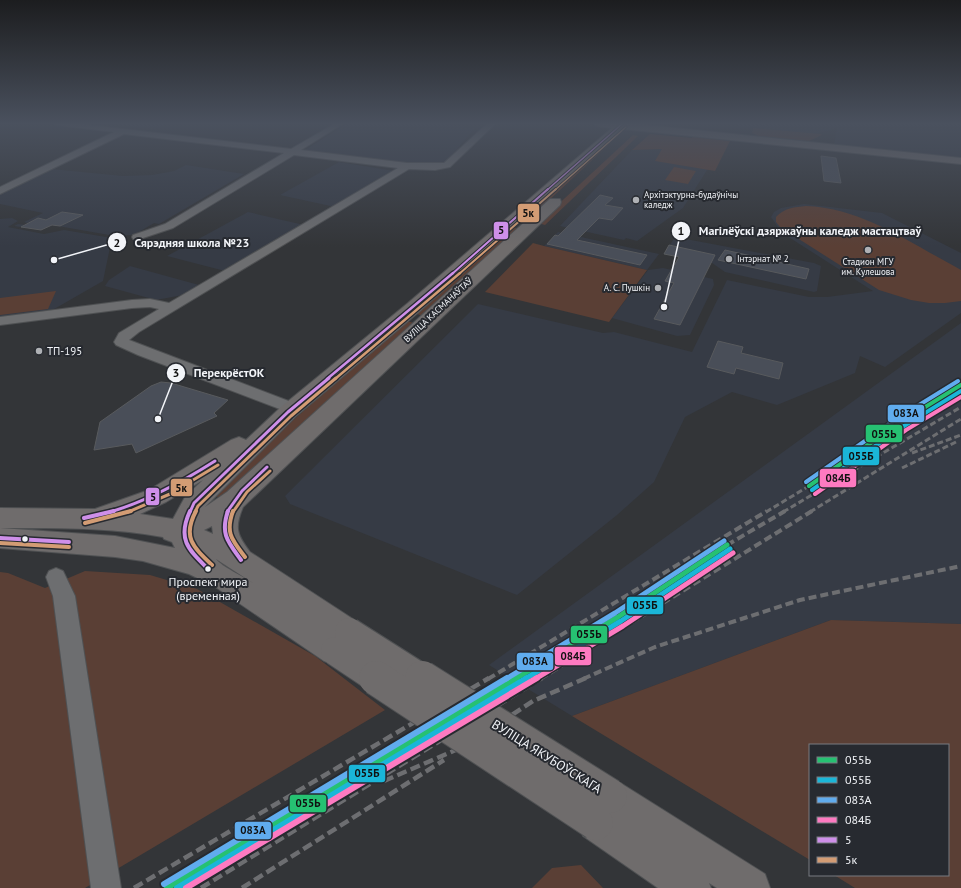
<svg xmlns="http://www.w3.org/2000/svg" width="961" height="888" font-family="'PT Sans',sans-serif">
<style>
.built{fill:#363b45}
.green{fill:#5a3f35}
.building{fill:#494e58;stroke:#585a5d}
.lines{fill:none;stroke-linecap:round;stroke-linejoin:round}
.minor-casing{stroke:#4f5153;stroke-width:2}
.major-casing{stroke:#4f5153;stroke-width:2}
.minor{fill:#6d6e70;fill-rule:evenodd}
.major{fill:#6f6c6c;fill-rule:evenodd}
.rail-far2{stroke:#6d6e71;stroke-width:3;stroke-dasharray:6 3;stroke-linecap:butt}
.rail-far1{stroke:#6d6e71;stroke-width:4;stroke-dasharray:8 4;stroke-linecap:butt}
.rail{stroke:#6d6e71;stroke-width:4.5;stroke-dasharray:10 4.5;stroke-linecap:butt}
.major-bridge-far1-casing{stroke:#4f5153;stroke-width:30;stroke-linecap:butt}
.major-bridge-casing{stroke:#4f5153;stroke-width:36;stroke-linecap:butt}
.major-bridge-far1{stroke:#6f6c6c;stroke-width:28}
.major-bridge{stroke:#6f6c6c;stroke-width:34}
.bus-1-far4-casing{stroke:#272a30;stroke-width:3}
.bus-1-far3-casing{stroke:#272a30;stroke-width:4}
.bus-1-far2-casing{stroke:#272a30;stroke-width:5}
.bus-1-far1-casing{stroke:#272a30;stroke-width:6}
.bus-1-casing{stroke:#272a30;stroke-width:7}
.bus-2-far4-casing{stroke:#272a30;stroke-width:3}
.bus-2-far3-casing{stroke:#272a30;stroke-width:4}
.bus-2-far2-casing{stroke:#272a30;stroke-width:5}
.bus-2-far1-casing{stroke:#272a30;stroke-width:6}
.bus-2-casing{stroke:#272a30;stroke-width:7}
.bus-1-far4{stroke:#ce8fe9;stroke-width:1.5}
.bus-1-far3{stroke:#ce8fe9;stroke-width:2}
.bus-1-far2{stroke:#ce8fe9;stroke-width:2.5}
.bus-1-far1{stroke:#ce8fe9;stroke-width:3}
.bus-1{stroke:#ce8fe9;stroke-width:4}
.bus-2-far4{stroke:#d39c74;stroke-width:1.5}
.bus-2-far3{stroke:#d39c74;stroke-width:2}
.bus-2-far2{stroke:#d39c74;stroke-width:2.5}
.bus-2-far1{stroke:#d39c74;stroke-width:3}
.bus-2{stroke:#d39c74;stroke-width:4}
.rail-1-far2-casing{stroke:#272a30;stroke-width:7}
.rail-1-far1-casing{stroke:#272a30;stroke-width:8}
.rail-1-casing{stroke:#272a30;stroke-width:10}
.rail-2-far2-casing{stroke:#272a30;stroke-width:7}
.rail-2-far1-casing{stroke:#272a30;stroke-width:8}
.rail-2-casing{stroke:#272a30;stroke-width:10}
.rail-3-far2-casing{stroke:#272a30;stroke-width:7}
.rail-3-far1-casing{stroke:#272a30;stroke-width:8}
.rail-3-casing{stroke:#272a30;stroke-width:10}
.rail-4-far2-casing{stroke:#272a30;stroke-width:7}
.rail-4-far1-casing{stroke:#272a30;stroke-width:8}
.rail-4-casing{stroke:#272a30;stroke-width:10}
.rail-1-far2{stroke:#26c172;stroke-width:4}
.rail-1-far1{stroke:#26c172;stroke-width:5}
.rail-1{stroke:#26c172;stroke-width:6}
.rail-2-far2{stroke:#1ab6d8;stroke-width:4}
.rail-2-far1{stroke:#1ab6d8;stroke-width:5}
.rail-2{stroke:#1ab6d8;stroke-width:6}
.rail-3-far2{stroke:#60acee;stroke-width:4}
.rail-3-far1{stroke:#60acee;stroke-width:5}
.rail-3{stroke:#60acee;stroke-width:6}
.rail-4-far2{stroke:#fe7ac1;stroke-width:4}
.rail-4-far1{stroke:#fe7ac1;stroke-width:5}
.rail-4{stroke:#fe7ac1;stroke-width:6}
.poi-dot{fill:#afb1b5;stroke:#272a30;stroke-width:1.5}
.bus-dot{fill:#f2f4f8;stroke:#272a30;stroke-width:1.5}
.labels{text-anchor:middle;stroke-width:4;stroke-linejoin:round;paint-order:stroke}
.far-poi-label{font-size:9px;fill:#f2f4f8;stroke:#272a30;text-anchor:start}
.far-street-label{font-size:9px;fill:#f2f4f8;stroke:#272a30}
.poi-label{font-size:11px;fill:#f2f4f8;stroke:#272a30;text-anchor:start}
.near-bus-label{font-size:12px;fill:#f2f4f8;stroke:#272a30}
.near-street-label{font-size:13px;fill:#f2f4f8;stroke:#272a30}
.leader{fill:none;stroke:#f2f4f8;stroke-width:1.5}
.callout-dot{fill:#f2f4f8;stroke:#272a30;stroke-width:1.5}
.mark-label{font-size:12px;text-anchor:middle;font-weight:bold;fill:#111}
.callout-label{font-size:12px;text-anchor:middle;font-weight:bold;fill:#f2f4f8;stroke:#272a30;stroke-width:4;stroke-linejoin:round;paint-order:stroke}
.line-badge{stroke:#272a30;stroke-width:1.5}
.pale-badge-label{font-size:11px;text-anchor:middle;font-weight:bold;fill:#111}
</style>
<rect width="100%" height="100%" fill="#333538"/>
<path class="built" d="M105,123H169L154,129Z
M348,123H450L447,125L475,128L445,163L436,166L305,150Z
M739,123H961V157L834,145L837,128L815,134L737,126Z
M662,149L714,159L683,208L637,241L626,238L624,240L560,226L632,150Z
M339,162L394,171L335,207L280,195Z
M186,165L244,174L159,224L154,223L134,235L115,236L52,225L41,230L14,226L18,224L25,225L28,223L24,222L43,213L0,204V193L51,169L123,176L152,175L174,171Z
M804,204L882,213L961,253V313L885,367L860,356L855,373L777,405L732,392L685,417L654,482L617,515L517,595L290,504L285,496L478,304L603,333L614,332L692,352L727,280L809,297H827L873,291L787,236L780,230L771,217L774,212L781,208Z
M248,212L304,225L225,271L167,256Z
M12,218L18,221L8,227L44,234L64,230L112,238L103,281L49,312L0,318V219Z
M558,232L659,254L647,270L544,246Z
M675,237L814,263L821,266L817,291L814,292L725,272L712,263L664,254Z
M130,266L199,285L183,295L156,300L105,286L109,280Z
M663,268L713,279L714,285L690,335L677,336L612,318L648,270Z
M961,323V624L831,620L572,716L489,665Z"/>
<path class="green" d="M753,128L821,134L822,135L809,141L759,136L752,133Z
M616,133H621L529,219L521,218Z
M650,134L692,138V136L708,138L693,137L730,141L715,171L655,161L662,149L632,150Z
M633,135L638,136L545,225L538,223Z
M674,167L696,171L688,184L665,180Z
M806,206C861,208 907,241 954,266L961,270V301L945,303H929L911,300L879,290L780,227L776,222V217C784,208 795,207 806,206Z
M513,227L519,229L423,316L414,313Z
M533,243L544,246L647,270L609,322L485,292Z
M56,291L48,309L0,315V298Z
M405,321L415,323L223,496L218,497L214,496L265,445Z
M85,571L150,575L197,589L315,656L385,710L85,888H0V572L8,573L45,588Z
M831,620L961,624V888H855L834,875H948V745H810V860L572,716Z
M581,865L603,888H532L552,868Z"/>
<path class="building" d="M821,156L836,158L841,183L824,181Z
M600,195L613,198L605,205L623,208L612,220L599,218L577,240L647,255L640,265L547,244L555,235L558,236Z
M62,212L83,215L60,226L52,225L41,230L21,227L38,218L46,220Z
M669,245L715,255L680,325L654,319L674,283L665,281L679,257L664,254Z
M725,250L809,269L806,279L718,260Z
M718,341L743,347L741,353L783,363L779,379L736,368L734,374L707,367Z
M161,382L171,383L228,400L214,413L217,416L136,453L132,444L94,450L100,422L151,386Z"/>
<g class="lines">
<defs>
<path id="minor" d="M54,123H72L291,149L336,123H344L301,150L407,163H444L488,123H496L450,167L435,170L409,169L139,332L129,340L299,405L301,409L299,413L293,414L138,355L116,345L114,342L119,333L159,309L150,307L132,308L0,325V317L132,300L150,299L169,303L398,168L294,155L173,228L137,240L133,239L132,237L133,235L165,224L284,153L124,134L0,194V187L114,132L57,125Z
M56,568L63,571L75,596L121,888H91L53,596L46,577L49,571Z"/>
<path id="major" d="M592,123H628L961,158V164L623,129L420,311L295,417L205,507L227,492L550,199H560L561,202L560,205L243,507C234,528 237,535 250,552L359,623L364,632L359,641L347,644L350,651L346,661L335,665L324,661L214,586L189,574L143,561L115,557L0,548V528L115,536L175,548L172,542L164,539L163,537C109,527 55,528 0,528V508L95,509L149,490L231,440L239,437L246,440L281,407L408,303L612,128L597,126ZM203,480L185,497L173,519L140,514L166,502ZM212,526L213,534L204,530ZM216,559L253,583C243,576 222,567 216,559Z
M610,778L622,784L765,874L770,888H717L709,883L711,888H658L583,836L578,823L583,810L596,805L592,796L598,784Z"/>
</defs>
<use href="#minor" class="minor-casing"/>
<use href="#major" class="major-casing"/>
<use href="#minor" class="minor"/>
<use href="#major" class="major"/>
<path class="rail-far2" d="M912,453L961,435
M849,459L961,395
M902,468L956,442
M766,512L809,486
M783,512L961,407
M810,512L961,419"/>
<path class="rail-far1" d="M727,545L785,511
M618,617L710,567
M488,679L767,511
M540,679L812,511
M583,679L655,647L800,600L961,566"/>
<path class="rail" d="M384,781L465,746L533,701L586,678
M134,888L489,678
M168,888L299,822
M201,888L542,678
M242,888L444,760"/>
<defs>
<path id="major-bridge-far1" d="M349,632L423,679
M335,651L377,679"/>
<path id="major-bridge" d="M376,678L596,823
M422,678L610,796"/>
</defs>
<use href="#major-bridge-far1" class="major-bridge-far1-casing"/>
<use href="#major-bridge" class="major-bridge-casing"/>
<use href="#major-bridge-far1" class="major-bridge-far1"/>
<use href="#major-bridge" class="major-bridge"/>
<defs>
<path id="bus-1-far4" d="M547,190L623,123"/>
<path id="bus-1-far3" d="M452,274L548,189"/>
<path id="bus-1-far2" d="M327,379L453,273"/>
<path id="bus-1-far1" d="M110,512C148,501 182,482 215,461
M190,512L194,503L288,412L329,378
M227,512L242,491L267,467"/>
<path id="bus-1" d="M190,511C177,539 188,549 208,569
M228,511C220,534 228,542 241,560
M84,518L114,511
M0,538L69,542"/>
<path id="bus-2-far4" d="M555,190L626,127"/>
<path id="bus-2-far3" d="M459,274L556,189"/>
<path id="bus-2-far2" d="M335,379L460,273"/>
<path id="bus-2-far1" d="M128,512L170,494L218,465
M195,512L198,506L291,416L336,378
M233,512L247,492L270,471"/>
<path id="bus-2" d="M196,511C182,537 193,547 212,565
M233,511C225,533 232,540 245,557
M85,523L131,511
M0,543L69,547"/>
</defs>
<use href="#bus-1-far4" class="bus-1-far4-casing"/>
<use href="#bus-1-far3" class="bus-1-far3-casing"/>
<use href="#bus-1-far2" class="bus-1-far2-casing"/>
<use href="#bus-1-far1" class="bus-1-far1-casing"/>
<use href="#bus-1" class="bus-1-casing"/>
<use href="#bus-2-far4" class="bus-2-far4-casing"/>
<use href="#bus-2-far3" class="bus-2-far3-casing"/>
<use href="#bus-2-far2" class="bus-2-far2-casing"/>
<use href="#bus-2-far1" class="bus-2-far1-casing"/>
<use href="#bus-2" class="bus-2-casing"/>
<use href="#bus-1-far4" class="bus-1-far4"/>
<use href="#bus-1-far3" class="bus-1-far3"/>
<use href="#bus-1-far2" class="bus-1-far2"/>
<use href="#bus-1-far1" class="bus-1-far1"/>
<use href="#bus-1" class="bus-1"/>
<use href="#bus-2-far4" class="bus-2-far4"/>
<use href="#bus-2-far3" class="bus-2-far3"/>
<use href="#bus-2-far2" class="bus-2-far2"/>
<use href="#bus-2-far1" class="bus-2-far1"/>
<use href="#bus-2" class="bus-2"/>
<defs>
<path id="rail-1-far2" d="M809,486L901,422L961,385"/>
<path id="rail-1-far1" d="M515,679L618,617L727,545"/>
<path id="rail-1" d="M167,888L517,678"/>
<path id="rail-2-far2" d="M812,490L904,426L961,391"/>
<path id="rail-2-far1" d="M525,679L621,621L730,549"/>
<path id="rail-2" d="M177,888L527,678"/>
<path id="rail-3-far2" d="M806,482L898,418L958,381"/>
<path id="rail-3-far1" d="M506,679L615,613L724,541"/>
<path id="rail-3" d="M164,884L507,678"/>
<path id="rail-4-far2" d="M815,494L906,430L961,397"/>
<path id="rail-4-far1" d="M535,679L623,626L733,553"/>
<path id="rail-4" d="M186,888L537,678"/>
</defs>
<use href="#rail-1-far2" class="rail-1-far2-casing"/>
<use href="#rail-1-far1" class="rail-1-far1-casing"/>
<use href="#rail-1" class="rail-1-casing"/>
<use href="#rail-2-far2" class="rail-2-far2-casing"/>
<use href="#rail-2-far1" class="rail-2-far1-casing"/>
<use href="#rail-2" class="rail-2-casing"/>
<use href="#rail-3-far2" class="rail-3-far2-casing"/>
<use href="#rail-3-far1" class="rail-3-far1-casing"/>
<use href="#rail-3" class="rail-3-casing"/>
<use href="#rail-4-far2" class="rail-4-far2-casing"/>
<use href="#rail-4-far1" class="rail-4-far1-casing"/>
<use href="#rail-4" class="rail-4-casing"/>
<use href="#rail-1-far2" class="rail-1-far2"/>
<use href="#rail-1-far1" class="rail-1-far1"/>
<use href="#rail-1" class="rail-1"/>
<use href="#rail-2-far2" class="rail-2-far2"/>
<use href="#rail-2-far1" class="rail-2-far1"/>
<use href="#rail-2" class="rail-2"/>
<use href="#rail-3-far2" class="rail-3-far2"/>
<use href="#rail-3-far1" class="rail-3-far1"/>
<use href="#rail-3" class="rail-3"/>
<use href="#rail-4-far2" class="rail-4-far2"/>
<use href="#rail-4-far1" class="rail-4-far1"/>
<use href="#rail-4" class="rail-4"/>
</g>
<linearGradient id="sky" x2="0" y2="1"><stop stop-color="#1c1d1f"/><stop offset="0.5" stop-color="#4a515e"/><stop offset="1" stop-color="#4a515e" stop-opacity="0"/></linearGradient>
<rect width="961" height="247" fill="url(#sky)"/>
<g class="poi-dot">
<circle cx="636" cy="200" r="4"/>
<circle cx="868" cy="250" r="4"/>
<circle cx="729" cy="259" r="4"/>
<circle cx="658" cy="288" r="4"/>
<circle cx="39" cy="351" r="4"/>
</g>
<g class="bus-dot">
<circle cx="25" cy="539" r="3.5"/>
<circle cx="208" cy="569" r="3.5"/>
</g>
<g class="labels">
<g class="far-poi-label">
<text x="644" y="198">Архітэктурна-будаўнічы<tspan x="644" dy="10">каледж</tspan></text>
<text x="737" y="262">Інтэрнат № 2</text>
<text x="868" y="265" text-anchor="middle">Стадион МГУ<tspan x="868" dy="10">им. Кулешова</tspan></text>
<text x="650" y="291" text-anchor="end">А. С. Пушкін</text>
</g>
<g class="far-street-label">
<text transform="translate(438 310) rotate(-43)" y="3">ВУЛІЦА КАСМАНАЎТАЎ</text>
</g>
<g class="poi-label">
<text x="47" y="355">ТП-195</text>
</g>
<g class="near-bus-label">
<text x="208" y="586">Проспект мира<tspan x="208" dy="14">(временная)</tspan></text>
</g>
<g class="near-street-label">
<text transform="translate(547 756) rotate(32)" y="5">ВУЛІЦА ЯКУБОЎСКАГА</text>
</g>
</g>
<path class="leader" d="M664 307L681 231M54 260L117 242M158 419L176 373"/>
<g class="callout-dot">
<circle cx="664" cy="307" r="4"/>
<circle cx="54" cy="260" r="4"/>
<circle cx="158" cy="419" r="4"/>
<circle cx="681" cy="231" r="10"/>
<circle cx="117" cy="242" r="10"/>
<circle cx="176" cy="373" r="10"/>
</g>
<g class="mark-label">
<text x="681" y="235">1</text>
<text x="117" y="247">2</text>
<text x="176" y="377">3</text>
</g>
<g class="callout-label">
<text x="810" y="235">Магілёўскі дзяржаўны каледж мастацтваў</text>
<text x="192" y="247">Сярэдняя школа №23</text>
<text x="229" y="377">ПерекрёстОК</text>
</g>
<g class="line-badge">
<rect x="517" y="203" width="23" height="20" rx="4" fill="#d39c74"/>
<rect x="493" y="221" width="16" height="19" rx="4" fill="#ce8fe9"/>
<rect x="887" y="404" width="38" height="19" rx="4" fill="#60acee"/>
<rect x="865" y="424" width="38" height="19" rx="4" fill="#26c172"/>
<rect x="842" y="446" width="38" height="20" rx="4" fill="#1ab6d8"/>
<rect x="819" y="468" width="38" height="20" rx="4" fill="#fe7ac1"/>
<rect x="170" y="478" width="23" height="19" rx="4" fill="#d39c74"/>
<rect x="145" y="487" width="15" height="19" rx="4" fill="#ce8fe9"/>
<rect x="626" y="596" width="38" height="19" rx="4" fill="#1ab6d8"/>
<rect x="570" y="625" width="38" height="19" rx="4" fill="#26c172"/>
<rect x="554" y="646" width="38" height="20" rx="4" fill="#fe7ac1"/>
<rect x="516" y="652" width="38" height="19" rx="4" fill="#60acee"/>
<rect x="348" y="764" width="38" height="19" rx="4" fill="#1ab6d8"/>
<rect x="289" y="794" width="38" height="19" rx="4" fill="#26c172"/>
<rect x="234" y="821" width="38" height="19" rx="4" fill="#60acee"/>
</g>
<g class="pale-badge-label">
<text x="528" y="217">5к</text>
<text x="501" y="234">5</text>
<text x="906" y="417">083А</text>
<text x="884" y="438">055Ь</text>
<text x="861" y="460">055Б</text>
<text x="838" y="482">084Б</text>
<text x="181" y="492">5к</text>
<text x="153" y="501">5</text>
<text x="645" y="609">055Б</text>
<text x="589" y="638">055Ь</text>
<text x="573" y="660">084Б</text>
<text x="535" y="665">083А</text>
<text x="367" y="777">055Б</text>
<text x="308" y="807">055Ь</text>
<text x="253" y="834">083А</text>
</g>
<rect x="809" y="744" width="140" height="132" fill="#272a30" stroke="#787b80"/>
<rect x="817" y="757" width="20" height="6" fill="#26c172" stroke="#787b80"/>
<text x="845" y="764" font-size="12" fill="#f2f4f8">055Ь</text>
<rect x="817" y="777" width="20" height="6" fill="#1ab6d8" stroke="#787b80"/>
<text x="845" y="784" font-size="12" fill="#f2f4f8">055Б</text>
<rect x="817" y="797" width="20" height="6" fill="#60acee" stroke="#787b80"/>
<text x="845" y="804" font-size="12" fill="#f2f4f8">083А</text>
<rect x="817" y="817" width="20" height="6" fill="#fe7ac1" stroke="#787b80"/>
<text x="845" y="824" font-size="12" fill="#f2f4f8">084Б</text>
<rect x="817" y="837" width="20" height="6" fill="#ce8fe9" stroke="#787b80"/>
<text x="845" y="844" font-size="12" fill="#f2f4f8">5</text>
<rect x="817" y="857" width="20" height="6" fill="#d39c74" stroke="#787b80"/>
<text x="845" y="864" font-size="12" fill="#f2f4f8">5к</text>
</svg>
